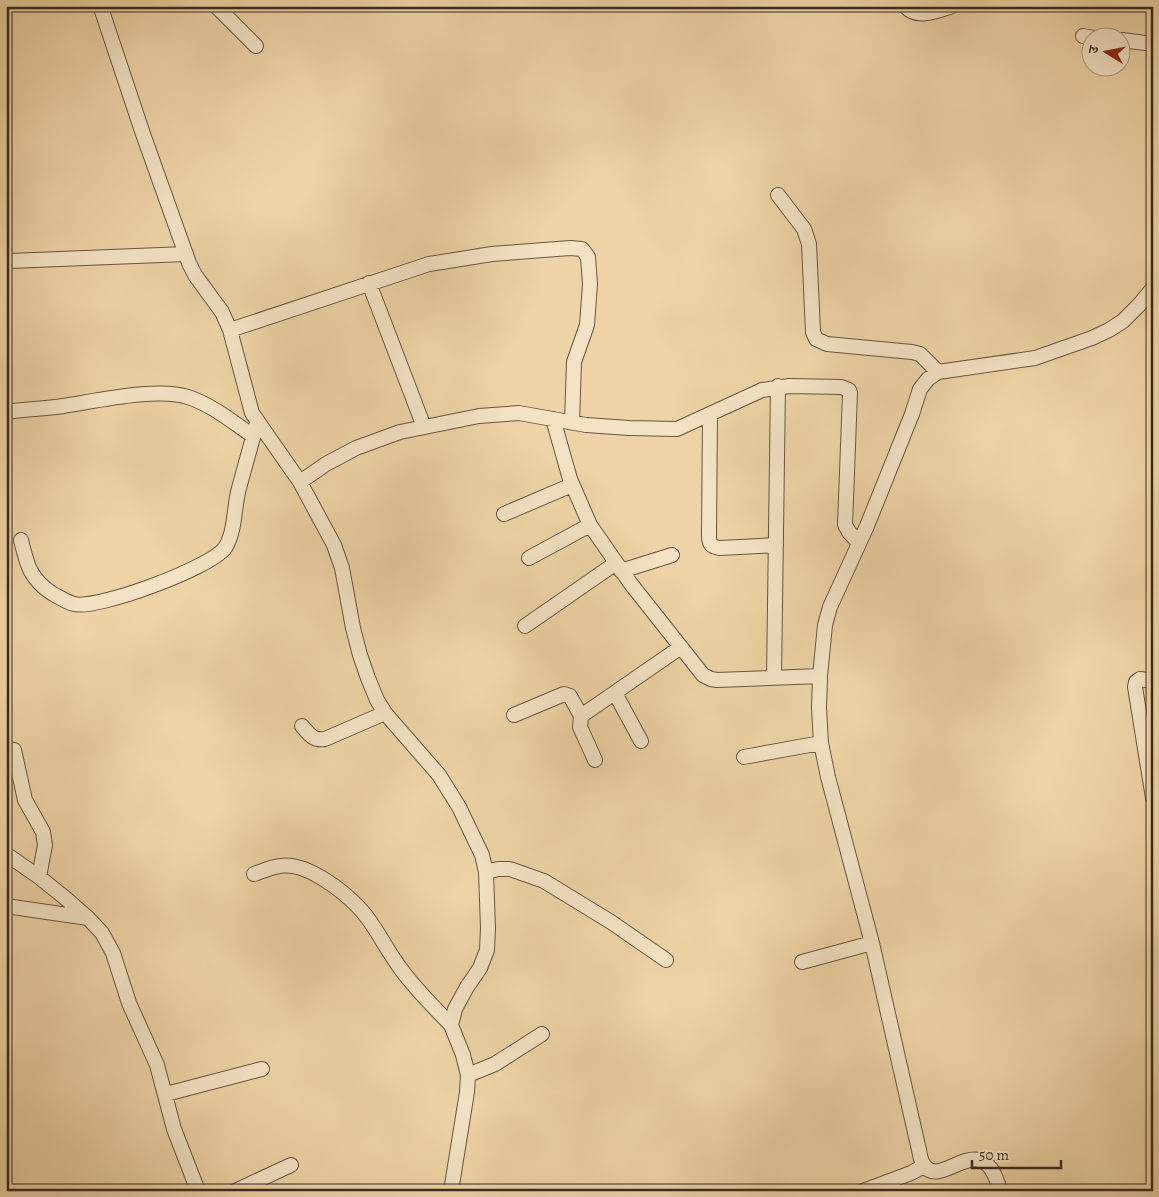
<svg xmlns="http://www.w3.org/2000/svg" width="1159" height="1197" font-family="Alegreya,'Noto Serif Devanagari',serif">
<style>
.lines{fill:none;stroke-linecap:round;stroke-linejoin:round}
.minor-casing{stroke:#685544;stroke-width:16}
.minor{stroke:#f3e2c4;stroke-width:14}
</style>
<rect width="100%" height="100%" fill="#edd3a5"/>
<filter id="stains"><feTurbulence type="fractalNoise" baseFrequency=".004" numOctaves="4"/><feColorMatrix values="0 0 0 0 .2 0 0 0 0 .09 0 0 0 0 .02 0 0 0 .5 -.17"/></filter>
<radialGradient id="worn" r=".72"><stop offset=".6" stop-color="#630" stop-opacity="0"/><stop offset="1" stop-color="#630" stop-opacity=".3"/></radialGradient>
<g class="lines">
<defs>
<path id="minor" d="M102,6V11L143,134L189,263L195,275L222,312L230,330L252,413L300,482L334,545L342,568L353,628L360,655L368,678L377,700L385,713L439,775L459,807L482,855L486,872L488,928L487,950L480,968L467,987L455,1009L451,1025L463,1055L468,1075L467,1092L451,1191
M216,6L256,46
M905,6C917,20 937,11 952,6
M1083,36L1094,38
M1122,40L1153,44
M778,195L804,229L809,244L813,332L816,339L827,344L912,352L920,354L938,372
M9,261L186,254
M369,283L424,427
M230,330L429,264L492,254L570,248L582,249L588,257L590,284L587,325L574,362L572,422
M6,412C25,409 44,409 63,406C96,401 157,387 188,397C212,405 233,422 253,436
M710,414L709,535C709,544 711,547 720,548L776,545
M553,419L570,479L590,525L631,584L703,675L711,679L717,680L820,676
M300,482L326,464L356,448L400,432L479,416L519,413L586,425L629,428L677,429L762,390L789,386L841,387L849,390L850,393L845,525L849,532L859,543
M504,514L572,485
M21,540C27,565 30,579 53,594C60,597 66,602 74,604C97,610 210,568 225,548C235,532 234,510 238,492C244,469 251,446 257,422
M529,558L590,525
M621,571L672,555
M525,626L616,563
M774,678L778,386
M1153,681L1140,679L1136,682L1135,687L1153,798
M615,693L641,741
M514,715L564,694L570,696L581,716
M302,726C309,734 313,741 325,739L385,713
M14,750L25,800L43,832L45,845L39,877
M744,757L821,743
M595,760L580,727L581,716L681,647
M6,854L39,877L64,897L88,918L102,933L113,953L129,1003L157,1065L174,1129L198,1191
M486,872L498,869H510L544,881L611,922L666,960
M254,874C263,871 271,867 280,866C306,861 345,892 362,911C376,927 385,947 398,965C413,987 433,1006 451,1025
M6,906L88,918
M802,962L872,943
M468,1075L495,1064L542,1034
M166,1094L262,1069
M235,1191L291,1165
M863,1191L911,1173L924,1166
M1000,1191C983,1122 941,1192 924,1165C921,1162 920,1155 919,1150L872,943L828,777L821,743L819,708L820,676L825,625L830,607L867,526L912,414L920,389L928,379L938,372L1035,358L1092,338L1109,330L1123,321L1139,305L1153,288"/>
</defs>
<use href="#minor" class="minor-casing"/>
<use href="#minor" class="minor"/>
</g>
<rect width="1159" height="1197" fill="none" stroke="#edd3a5" stroke-width="25"/>
<rect x="8" y="8" width="1144" height="1182" fill="none" stroke="#3b2b23" stroke-width="2.5"/>
<rect x="12" y="12" width="1134" height="1172" fill="none" stroke="#3b2b23"/>
<g transform="translate(1106 52) rotate(280)"><circle r="24" fill="#f3e2c4" stroke="#a99984"/>
<path d="M0-4L9 19L0 12L-9 19Z" fill="#8f2418"/>
<text y="-8" font-size="14" font-weight="bold" text-anchor="middle" fill="#3b2b23">उ</text>
</g>
<path d="M972 1160v8h89v-8" fill="none" stroke="#3b2b23" stroke-width="2.5"/>
<text x="979" y="1160" font-size="15" fill="#3b2b23" stroke="#f3e2c4" stroke-width="4" paint-order="stroke">50 m</text>
<rect width="100%" height="100%" filter="url(#stains)"/>
<rect width="100%" height="100%" fill="url(#worn)"/>
</svg>
